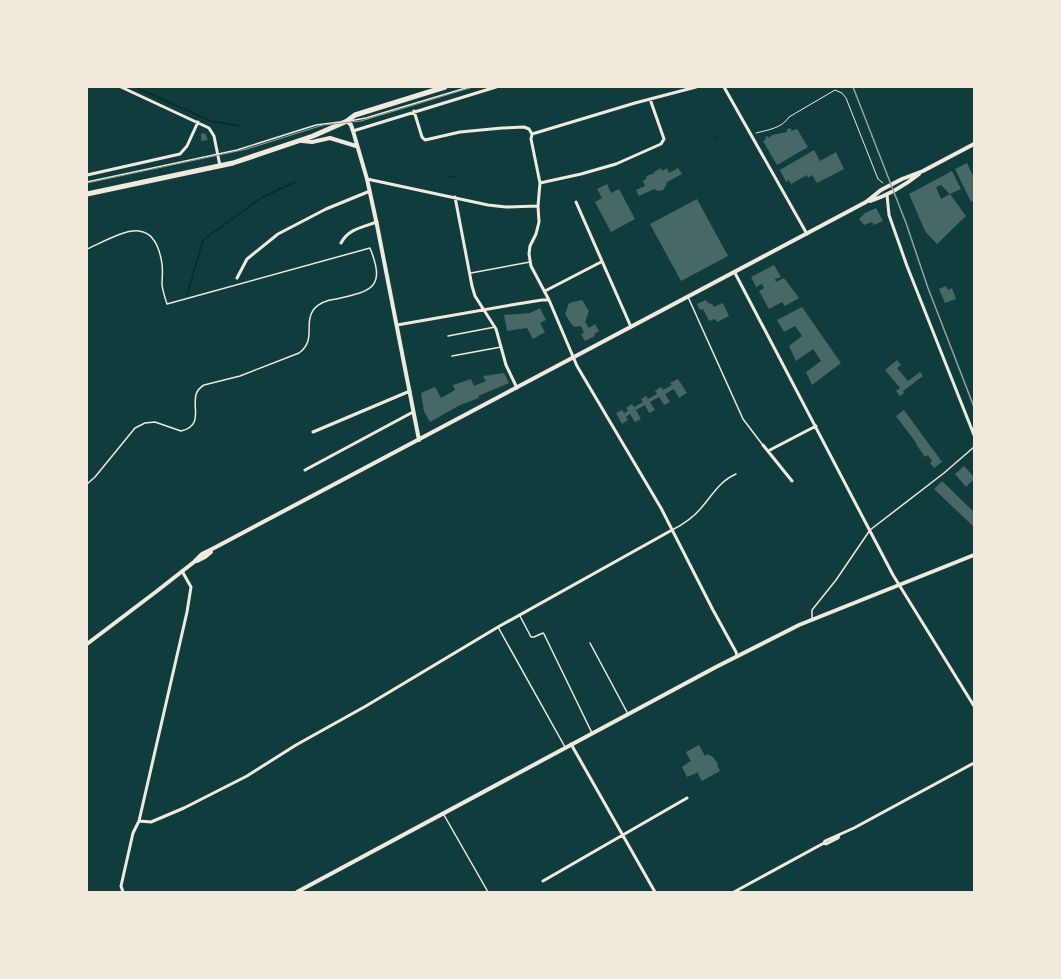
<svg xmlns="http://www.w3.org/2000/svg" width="1061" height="979" font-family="Commissioner,sans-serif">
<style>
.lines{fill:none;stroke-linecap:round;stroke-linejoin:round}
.stream{stroke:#0a2a2b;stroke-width:1.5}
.building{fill:#486865}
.path{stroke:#f1e9da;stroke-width:1}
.service{stroke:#f1e9da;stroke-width:1.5}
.minor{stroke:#f1e9da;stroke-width:3}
.tertiary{stroke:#f1e9da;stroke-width:4}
.primary{stroke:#f1e9da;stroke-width:5}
.tram{stroke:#97a49c;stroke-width:1}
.rail{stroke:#97a49c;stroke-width:1.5}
</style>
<rect width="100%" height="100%" fill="#0f3d3e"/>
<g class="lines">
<path class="stream" d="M135,87L211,121L240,126
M714,138H716
M448,176L457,177
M187,295L203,240L261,198L295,182"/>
</g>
<path class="building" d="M791,128V131L797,129L808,147L777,165L763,141L766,139L765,137L768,136L769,138L772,135L787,132V129Z
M205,133L208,140L201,141V134Z
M814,150L820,161L836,152L844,169L817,183L812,175L808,178L807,175L791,184L789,180L786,182L780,170Z
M967,163L974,178V200L971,202L955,169Z
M661,168L662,171L667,168L669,173L678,168L682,174L667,182L666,186L663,190L658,191L654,189L639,196L636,190L645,186L643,181L647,178L646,176L655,173L654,172Z
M952,171L961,189L950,194L941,185L936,187L941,199L950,194L966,216L937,244L925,231L909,194Z
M607,184L611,193L619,189L635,219L611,232L595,202L602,198L597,189Z
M697,199L728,256L681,281L650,224Z
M876,208L883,221L874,225L872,222L864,225L859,219L865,213Z
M774,265L781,277L775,279L776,282L784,278L799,298L785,306L782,302L769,309L759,291L764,288L762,284L756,287L751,277Z
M946,286L948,290L952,288L956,299L945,303L939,289Z
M582,300L589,311L585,322L589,328L595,324L599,331L594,334L595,336L585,341L581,334L584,333L581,326L574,327L573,325H572L565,314L569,303Z
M706,300L708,303L712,304L714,307L723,303L729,316L717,322L715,319L709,321L703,309L700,310L697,304Z
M802,307L841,363L812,385L806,372L821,361L813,349L796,361L789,346L802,336L795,326L784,332L777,320Z
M540,308L546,320L540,323L545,332L533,339L527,328L507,331L504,315L530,313Z
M897,360L901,365L897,368L908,381L920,372L923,376L903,391L904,393L900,396L896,391L900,388L885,370Z
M504,373L509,383L478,396L479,398L460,405L430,422L424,411L421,393L435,387L441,398L455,390L453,385L471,379L474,386L486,381L483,376Z
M678,379L687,393L679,398L674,389L665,394L670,402L664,405L659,397L650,402L655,410L649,413L645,405L636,410L641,419L635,422L630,414L626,417L628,420L622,424L616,413L622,410L624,413L628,411L626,408L632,404L634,407L643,402L641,399L646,396L648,399L657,394L655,391L661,387L663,390L672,385L670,383Z
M904,410L942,462L934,468L930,463L932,461L928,455L925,457L916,444H917L896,416Z
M964,466L974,477V479L966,487L955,474Z
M942,481L974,512V527L934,489Z
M699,745L705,756L707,754L713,757L718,764L717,765L720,771L702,781L698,774L699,772L687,777L682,767L692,760H690L686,752Z"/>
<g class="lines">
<path class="path" d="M756,133C768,130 782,128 789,117L835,90L842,93L846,98L878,179L883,183"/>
<path class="service" d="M349,121L366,118L469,87
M87,182L237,150L316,125L340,122
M87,249C119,235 154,210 162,264C163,271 162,278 162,285C163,292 165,298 167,304L370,248C386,288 372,291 336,299C328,300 320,302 314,309C303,323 317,340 299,353L240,376L204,385C183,397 210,424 181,431L155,422L145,423L135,428L95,477L87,484
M471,273L530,262
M688,297L743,419L762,444
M448,336L495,327
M452,356L501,347
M672,530C684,524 694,517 702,507C713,494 720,481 736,474
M520,616L531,637H534L543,633L544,634L592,733
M812,619V610L836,580L870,530L944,473L974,447
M498,627L565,747
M590,643L628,714
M444,815L488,892"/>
<path class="minor" d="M121,87L209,128L214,136L220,166
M724,87L807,234
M414,111L422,137L425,140L460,132L502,128L524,127L529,129L532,134L635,103L696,87
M353,131L496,87
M532,134L531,139L540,183L581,174L616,164L661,144L664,139L650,99
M87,175L180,154L187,146L198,122
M367,179L488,205L506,207L538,206
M540,183L538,206L539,222L536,234L530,246L529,254L531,266L549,300L577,366L661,508L713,610L736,652L737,656
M887,195L889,215L907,266L974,435
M455,197L472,286L475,296L496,329L506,365L517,388
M576,202L631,327
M341,243C348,229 363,227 377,222
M735,273L893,575L974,706
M237,278L247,259L278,234L326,209L370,191
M545,291L601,262
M397,325L511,305L542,300H549
M313,432L410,391
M763,445L792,481
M768,451L816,426
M305,470L413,412
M571,744L655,892
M139,821L151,822L184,808L247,776L296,745L366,706L498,627L672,530
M824,843L826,844L838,838L839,835
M543,881L687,798
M123,892L121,886L133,833L139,821L187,612L191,587L182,571
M734,892L824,843L825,841L854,828L974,763"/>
<path class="tertiary" d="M347,121L351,125L353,131L367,179L377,225L419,440
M302,141L312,142L330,138L356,146
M870,201C889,195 904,186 919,174
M197,561L205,557L211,552
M87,644L157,591L194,562L202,554L216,547L866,202L881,190L902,179L923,171L974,144
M297,892L716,667L799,625L974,555"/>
<path class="primary" d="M87,194L233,163L313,136L347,121L355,115L445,87"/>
<path class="tram" d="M87,183L247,149L323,125L361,121L473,87"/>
<path class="rail" d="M853,87L906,223L928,288L974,407"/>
</g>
<rect width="1061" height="979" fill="none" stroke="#f1e9da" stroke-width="176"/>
</svg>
